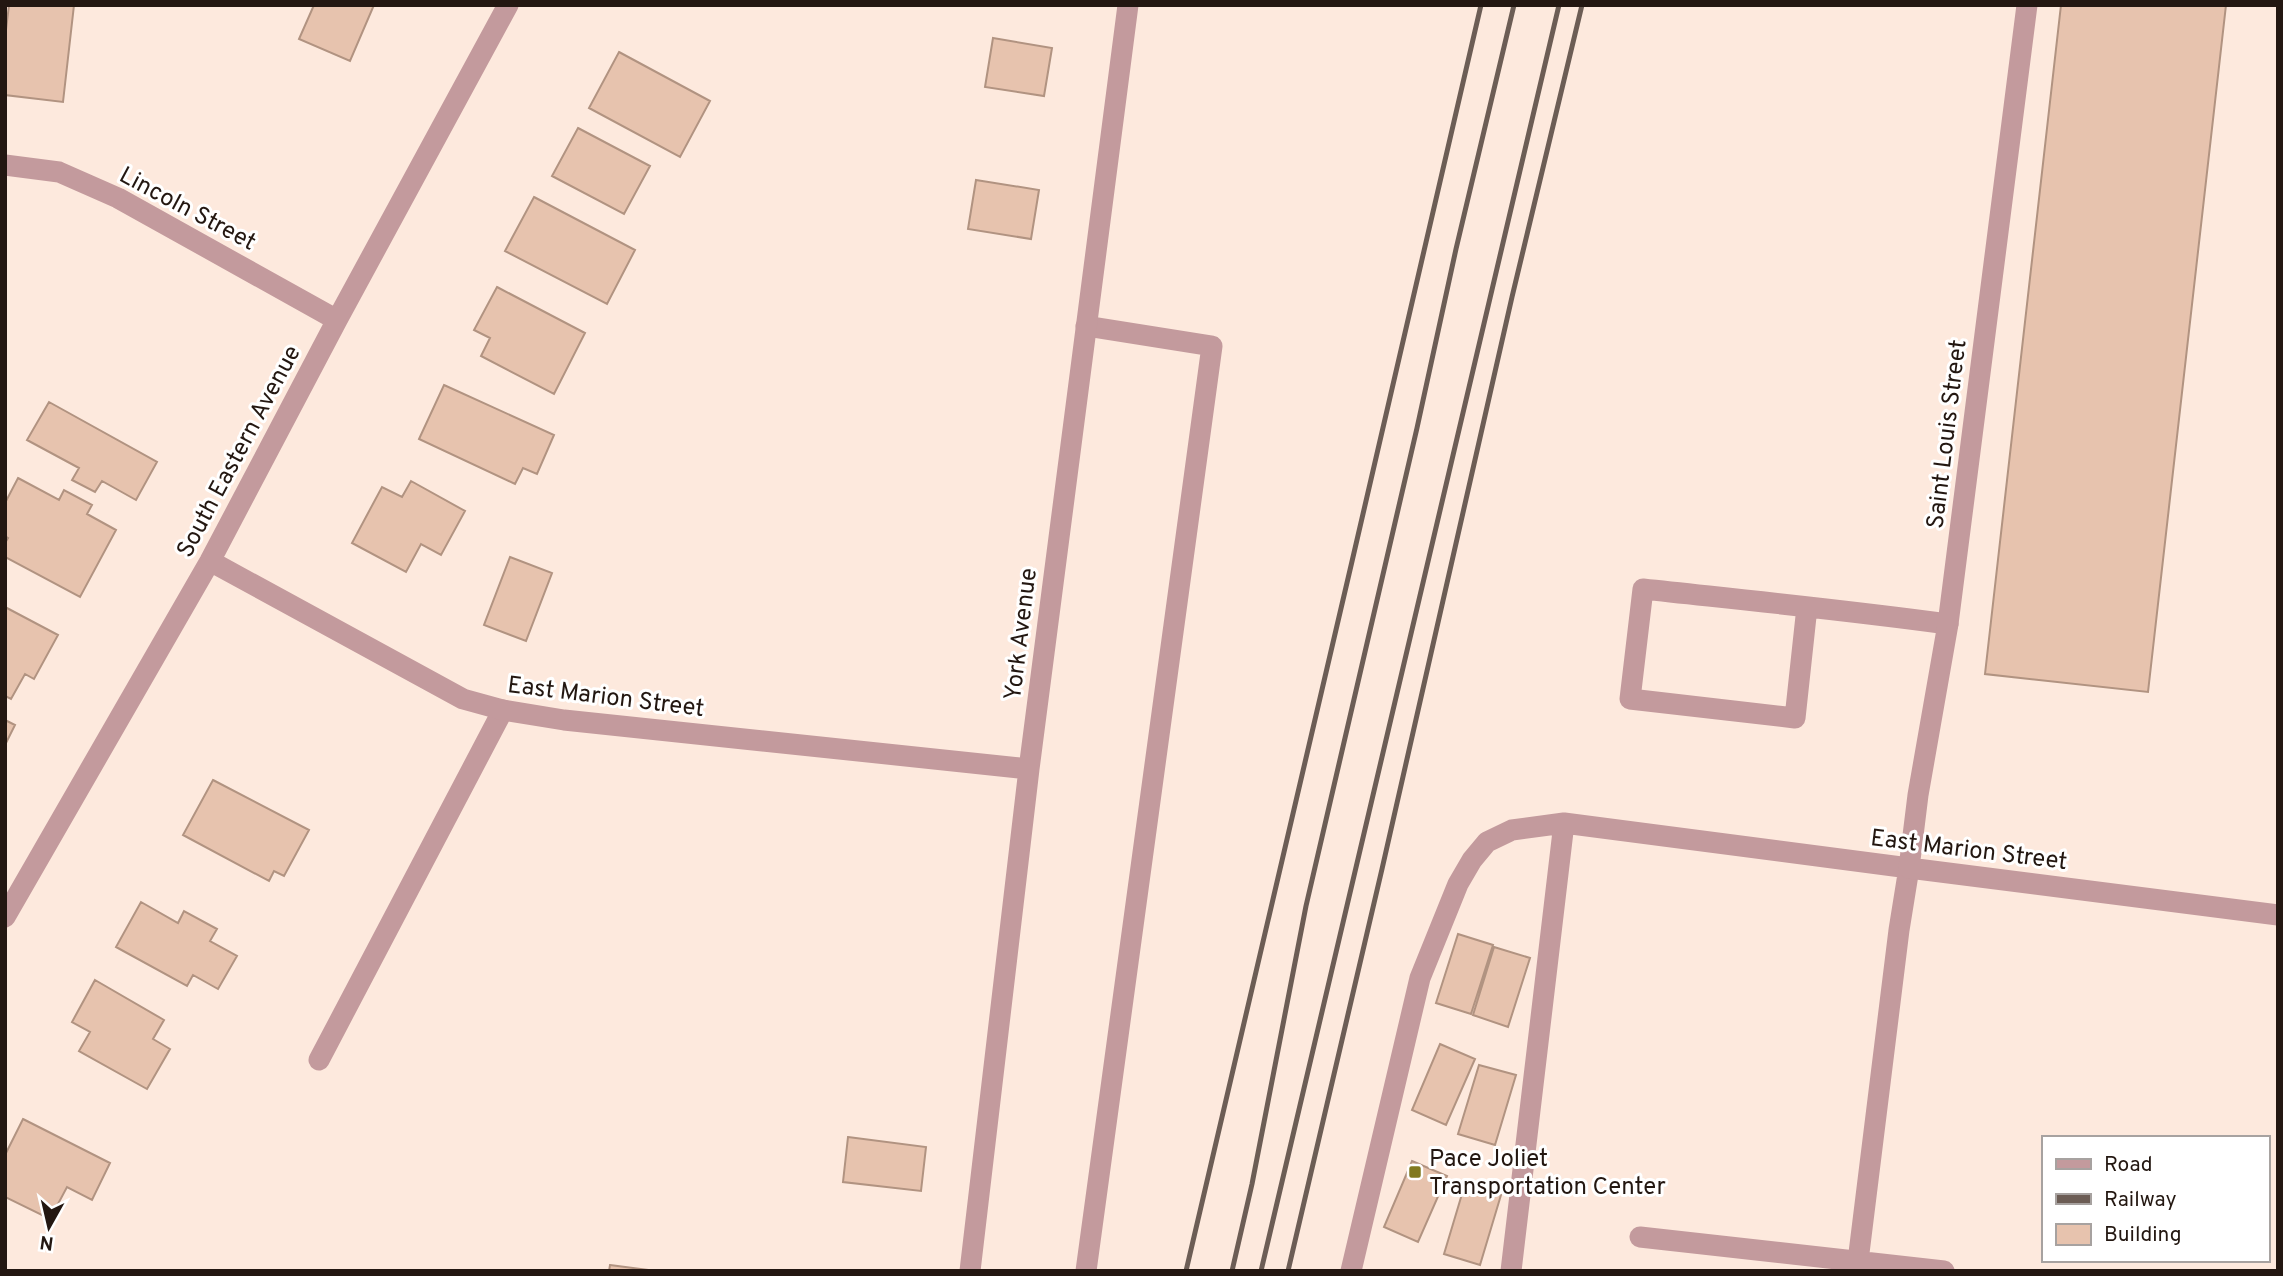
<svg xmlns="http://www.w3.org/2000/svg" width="2283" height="1276" font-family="Overpass,sans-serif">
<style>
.building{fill:#e7c3ae;stroke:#b19381;stroke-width:2}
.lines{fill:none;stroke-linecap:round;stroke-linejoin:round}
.lane{stroke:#c39a9d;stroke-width:21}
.street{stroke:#c39a9d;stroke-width:21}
.rail{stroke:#6c5d55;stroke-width:5}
.poi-dot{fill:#81791f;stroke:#fff;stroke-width:2.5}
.labels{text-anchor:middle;stroke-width:6;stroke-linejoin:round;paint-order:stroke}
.street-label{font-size:24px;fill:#231711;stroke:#fff}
.poi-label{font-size:24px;fill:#231711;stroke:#fff;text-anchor:start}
</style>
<rect width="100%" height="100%" fill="#fde9dd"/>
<path class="building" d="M9,5H74L63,102L5,95V38Z
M314,5H374L350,61L299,39Z
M2061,5H2226L2148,692L1985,674Z
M993,38L1052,48L1044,96L985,87Z
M619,52L710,101L680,157L589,108Z
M578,128L650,166L624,214L552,176Z
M976,180L1039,190L1031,239L968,229Z
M534,197L635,250L607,304L505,251Z
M497,287L585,333L554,394L481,356L490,338L474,330Z
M444,385L554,435L537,474L523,468L515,484L419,439Z
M49,402L157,462L136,500L102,481L95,492L72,480L79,468L27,440Z
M18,478L59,500L64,490L92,505L87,514L116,530L80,597L5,557V543L8,538L5,536V503Z
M411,481L465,511L441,555L421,544L406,572L352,543L382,487L402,497Z
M510,557L552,573L526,641L484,625Z
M5,607L58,635L34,679L25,674L11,699L5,696Z
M5,720L15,725L5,745Z
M213,780L309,830L284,876L274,871L269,881L183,835Z
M141,902L178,923L184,911L217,929L210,941L237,956L218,989L193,975L187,986L116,947Z
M1458,934L1493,945L1471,1014L1436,1003Z
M1494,947L1530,958L1508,1027L1473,1015Z
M95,980L164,1020L153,1039L170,1049L147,1089L79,1051L90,1032L72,1022Z
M1440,1044L1475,1059L1446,1125L1412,1110Z
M1479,1065L1516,1075L1495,1145L1458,1134Z
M23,1119L110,1163L92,1200L67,1187L50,1219L5,1197V1155Z
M848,1137L926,1147L921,1191L843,1182Z
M1412,1161L1447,1176L1418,1242L1384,1227Z
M1465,1184L1501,1195L1480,1265L1444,1254Z
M610,1265L656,1271H609Z"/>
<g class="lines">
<path class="lane" d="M1086,326L1212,346L1086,1271
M1807,607L1795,718L1630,699L1643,589C1744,600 1846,610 1948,624
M319,1060L503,710
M1640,1237L1944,1271
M1351,1271L1420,978L1458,884L1472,860L1487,842L1512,830L1564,823L1909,868L1899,930L1858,1261
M1511,1271L1564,823"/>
<path class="street" d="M2027,5L1948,624L1918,795L1909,868L2278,915
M5,165L59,172L118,198L337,320
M210,561L463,699L503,710L564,720L1029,769
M5,917L210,561L337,320L508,5
M970,1271L1029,769L1128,5"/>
<path class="rail" d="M1186,1271C1282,848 1386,428 1481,5
M1232,1271L1252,1184L1306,906L1417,428L1456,249L1514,5
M1261,1271L1559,5
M1288,1271L1382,869L1512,297L1582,5"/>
</g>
<rect class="poi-dot" x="1408" y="1165" width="14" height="14" rx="3.5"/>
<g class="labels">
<g class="street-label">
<text transform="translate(188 208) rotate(28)" y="8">Lincoln Street</text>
<text transform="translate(1946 434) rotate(-83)" y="8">Saint Louis Street</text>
<text transform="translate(238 451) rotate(-62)" y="8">South Eastern Avenue</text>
<text transform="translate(1020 634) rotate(-83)" y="8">York Avenue</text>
<text transform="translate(606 696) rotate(7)" y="8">East Marion Street</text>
<text transform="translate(1969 849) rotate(7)" y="8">East Marion Street</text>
</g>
<g class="poi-label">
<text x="1429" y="1166">Pace Joliet<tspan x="1429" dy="28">Transportation Center</tspan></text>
</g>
</g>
<rect width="2283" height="1276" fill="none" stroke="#231711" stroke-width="14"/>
<rect x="2042" y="1136" width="228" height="126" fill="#ffffff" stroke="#a7a2a0" stroke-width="2"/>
<rect x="2056" y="1159" width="35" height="10" fill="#c39a9d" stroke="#a7a2a0" stroke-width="2"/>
<text x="2104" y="1171" font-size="21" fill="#231711">Road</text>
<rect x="2056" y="1194" width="35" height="10" fill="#6c5d55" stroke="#a7a2a0" stroke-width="2"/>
<text x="2104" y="1206" font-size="21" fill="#231711">Railway</text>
<rect x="2056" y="1224" width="35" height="21" fill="#e7c3ae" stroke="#a7a2a0" stroke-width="2"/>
<text x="2104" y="1241" font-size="21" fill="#231711">Building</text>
<g transform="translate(49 1227) rotate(188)" stroke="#ffffff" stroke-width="5" paint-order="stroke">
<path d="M0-5L12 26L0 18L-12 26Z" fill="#231711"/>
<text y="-10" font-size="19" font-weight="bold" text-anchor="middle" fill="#231711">N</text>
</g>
</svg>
